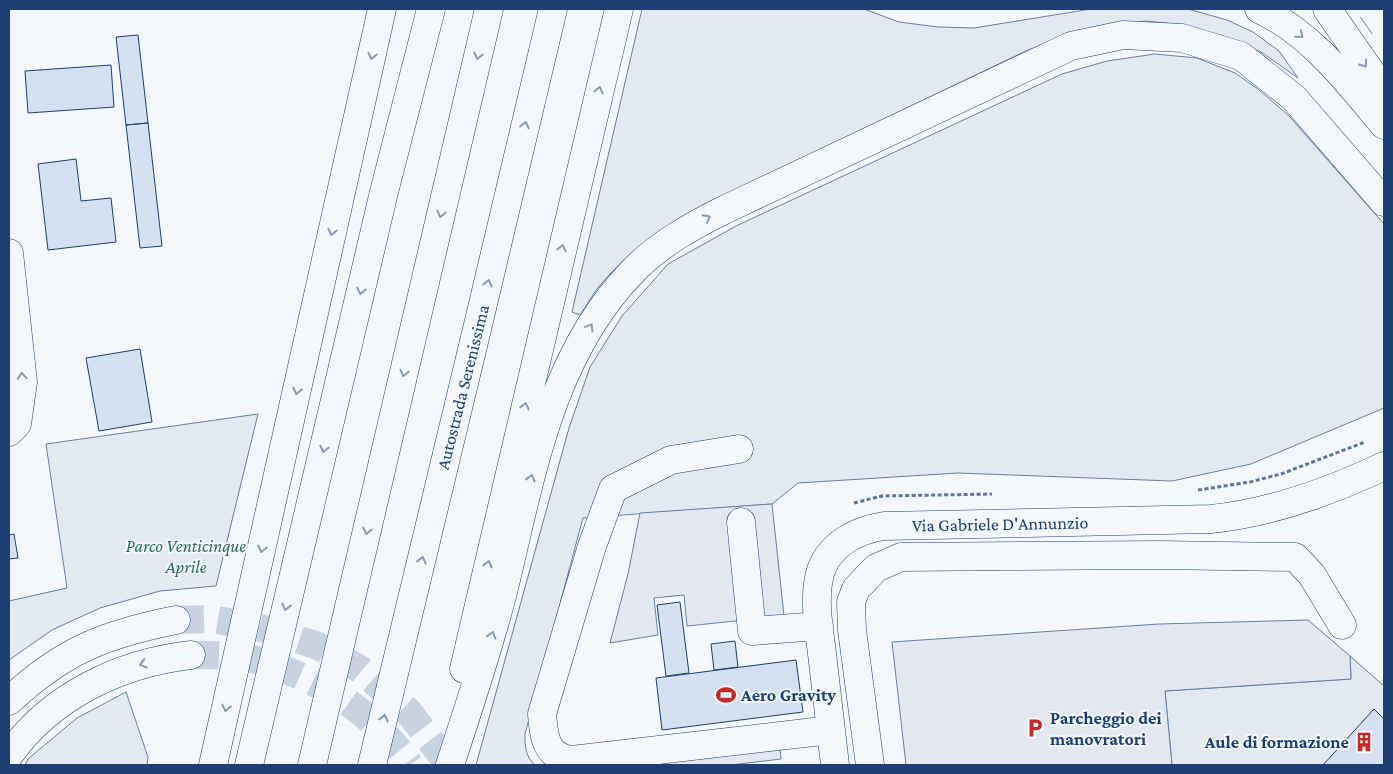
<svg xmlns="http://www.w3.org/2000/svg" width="1393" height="774" font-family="'Crimson Pro',serif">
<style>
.green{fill:#e3e9f0;stroke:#687fa3}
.parking{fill:#e3e8f0;stroke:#687fa3}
.building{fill:#d5e0f0;stroke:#1d3f73}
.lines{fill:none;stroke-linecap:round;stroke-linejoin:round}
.minor-tunnel{stroke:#c9d2e0;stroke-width:28;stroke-dasharray:28 14;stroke-linecap:butt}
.highway-tunnel{stroke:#c9d2e0;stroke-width:28;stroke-dasharray:28 14;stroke-linecap:butt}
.minor-casing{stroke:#1d3f73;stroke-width:29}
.highway-casing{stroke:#1d3f73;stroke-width:29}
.path{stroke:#5e769c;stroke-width:3;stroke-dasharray:4 2.5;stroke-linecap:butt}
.minor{stroke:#f4f7fb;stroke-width:28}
.highway{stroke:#f4f7fb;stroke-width:28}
.highway-bridge-casing{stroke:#1d3f73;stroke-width:29;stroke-linecap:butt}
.highway-bridge{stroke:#f4f7fb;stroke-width:28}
.oneway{stroke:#889bb7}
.labels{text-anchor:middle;stroke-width:4;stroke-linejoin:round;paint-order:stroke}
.street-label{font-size:18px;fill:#1d3f73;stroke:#f4f7fb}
.park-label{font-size:18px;font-style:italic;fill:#2c6c60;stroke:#f4f7fb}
.poi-label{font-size:18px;font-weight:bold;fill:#1d3f73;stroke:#f4f7fb;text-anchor:start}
</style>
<rect width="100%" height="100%" fill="#f4f7fb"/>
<path class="green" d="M642,9H864L899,22L938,27L974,28L1091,9H1188L1227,20L1253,32L1279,51L1298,78L1261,52L1224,37L1184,25L1146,21L1104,26L1070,34L1028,50L706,204C666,228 626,252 597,289C591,297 586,307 580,315L572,312Z
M1155,54L1197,58L1235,73L1258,89L1289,116L1384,224V408L1251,464L1172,481L958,473L798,483L772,504L583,518L525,734C525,746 525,756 535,765H476L569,428L590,367L622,316L668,264L736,226L1062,74L1107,61Z
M258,414L216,586L160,591L100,608L52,630L9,660V601L67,588L46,444Z
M1350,656L1384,686V765H1172L1165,691L1351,679Z
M126,692L148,757L147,765H25L28,759L77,718Z"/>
<path class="parking" d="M772,504L784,616L687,626L684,595L654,598L658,635L610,643L628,574L640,513Z
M1308,620L1350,656L1351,679L1165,691L1172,765H906L892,642L1159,624Z
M780,748L781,759L731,765H644Z"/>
<path class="building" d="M138,35L148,123L126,125L116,37Z
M111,65L114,107L28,113L25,71Z
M148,123L162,246L140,248L126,125Z
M76,159L81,201L111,198L116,242L48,250L38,164Z
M140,349L152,422L99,431L86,358Z
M14,534L18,558L9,559V535Z
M680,602L689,673L666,676L657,605Z
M735,641L738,667L714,670L711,644Z
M796,660L803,712L662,730L656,678Z
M1374,709L1384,719V765H1323Z"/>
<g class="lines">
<path class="minor-tunnel" d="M176,620L211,619L252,626L276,632L318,646L360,669L408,711L449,765"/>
<path class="highway-tunnel" d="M191,655C210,655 229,655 248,658C262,661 276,667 288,671C341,692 377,719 410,765"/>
<defs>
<path id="minor" d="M9,253L23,382L17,424L9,432
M739,449L671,460L613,489L592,546L542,714C544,736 545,757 572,760L831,730
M741,522L752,631L819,626
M9,701C62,651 105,634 176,620
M835,765C831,731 827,696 823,662C820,633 812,599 821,570C831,543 858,530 884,526L1211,519C1271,513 1329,492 1384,466
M870,765L852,630L851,602L856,589L876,568L901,557L1159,555L1295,557L1312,575L1342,625"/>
<path id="highway" d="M1259,9C1311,33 1348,82 1384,125
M1327,9L1384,91
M464,669L619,9
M9,755C51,696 120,663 191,655
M213,765L382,9
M249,765L384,192L431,9
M312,765L489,9
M372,765L478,325L553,9
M450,765C469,706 489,648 504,588C531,477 550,356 633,271C659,244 692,226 724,210L1071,46L1123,35L1182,38L1241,56L1294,98L1384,202"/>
</defs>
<use href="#minor" class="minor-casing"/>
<use href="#highway" class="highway-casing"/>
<path class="path" d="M1198,490L1250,482L1281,474L1365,442
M854,503L882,496L992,494"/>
<use href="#minor" class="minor"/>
<use href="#highway" class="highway"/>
<defs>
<path id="highway-bridge" d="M1372,9L1384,26"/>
</defs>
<use href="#highway-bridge" class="highway-bridge-casing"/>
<use href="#highway-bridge" class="highway-bridge"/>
</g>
<defs><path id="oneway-chevron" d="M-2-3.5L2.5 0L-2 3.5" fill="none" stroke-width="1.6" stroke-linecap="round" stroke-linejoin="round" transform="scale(1.25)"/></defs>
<g class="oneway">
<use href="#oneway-chevron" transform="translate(1300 35) rotate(41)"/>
<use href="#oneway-chevron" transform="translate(372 56) rotate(103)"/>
<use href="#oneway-chevron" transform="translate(478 56) rotate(103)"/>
<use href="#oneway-chevron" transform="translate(1364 64) rotate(55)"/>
<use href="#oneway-chevron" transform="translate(599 90) rotate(-77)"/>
<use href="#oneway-chevron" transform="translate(525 125) rotate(-77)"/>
<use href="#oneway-chevron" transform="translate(441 214) rotate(103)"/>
<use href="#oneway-chevron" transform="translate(707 218) rotate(-28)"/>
<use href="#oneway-chevron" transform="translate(332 232) rotate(103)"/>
<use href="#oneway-chevron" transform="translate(562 248) rotate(-77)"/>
<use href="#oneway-chevron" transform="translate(488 283) rotate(-77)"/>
<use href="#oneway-chevron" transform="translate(361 291) rotate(103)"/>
<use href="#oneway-chevron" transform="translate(590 327) rotate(-59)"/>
<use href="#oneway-chevron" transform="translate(404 373) rotate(103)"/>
<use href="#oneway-chevron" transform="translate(22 376) rotate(-94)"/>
<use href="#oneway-chevron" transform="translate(297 391) rotate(103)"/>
<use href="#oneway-chevron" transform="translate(525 406) rotate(-77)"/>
<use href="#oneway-chevron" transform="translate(324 449) rotate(103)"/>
<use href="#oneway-chevron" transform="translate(531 478) rotate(-76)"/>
<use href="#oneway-chevron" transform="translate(367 531) rotate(103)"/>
<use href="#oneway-chevron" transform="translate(262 549) rotate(103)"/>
<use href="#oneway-chevron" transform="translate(422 560) rotate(-76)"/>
<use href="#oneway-chevron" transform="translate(488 564) rotate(-77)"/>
<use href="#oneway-chevron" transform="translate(286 607) rotate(103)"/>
<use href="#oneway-chevron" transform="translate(492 635) rotate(-73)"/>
<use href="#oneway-chevron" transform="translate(143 664) rotate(164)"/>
<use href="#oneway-chevron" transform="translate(226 708) rotate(103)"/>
<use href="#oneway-chevron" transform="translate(384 718) rotate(-76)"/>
</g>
<defs>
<symbol id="stadium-bare" viewBox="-9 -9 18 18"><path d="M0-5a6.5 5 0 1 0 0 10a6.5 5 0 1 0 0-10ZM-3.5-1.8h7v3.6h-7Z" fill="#c62828" stroke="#f4f7fb" stroke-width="2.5" paint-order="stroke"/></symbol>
<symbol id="parking-bare" viewBox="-9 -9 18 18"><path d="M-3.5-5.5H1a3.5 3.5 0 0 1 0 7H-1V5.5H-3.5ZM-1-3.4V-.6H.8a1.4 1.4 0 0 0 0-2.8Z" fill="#c62828" stroke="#f4f7fb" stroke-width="2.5" paint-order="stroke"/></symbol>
<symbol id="building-bare" viewBox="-9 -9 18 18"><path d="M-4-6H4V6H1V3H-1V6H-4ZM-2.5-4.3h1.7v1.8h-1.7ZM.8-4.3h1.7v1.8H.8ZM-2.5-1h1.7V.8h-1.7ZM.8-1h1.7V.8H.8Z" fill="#c62828" stroke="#f4f7fb" stroke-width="2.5" paint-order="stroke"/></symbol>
</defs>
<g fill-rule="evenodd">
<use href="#stadium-bare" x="712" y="681" width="28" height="28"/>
<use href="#parking-bare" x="1021" y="714" width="28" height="28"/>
<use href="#building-bare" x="1350" y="728" width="28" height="28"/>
</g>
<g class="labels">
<g class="street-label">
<text transform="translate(463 387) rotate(-76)" y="6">Autostrada Serenissima</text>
<text transform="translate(1000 524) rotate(-1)" y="6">Via Gabriele D'Annunzio</text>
</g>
<g class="park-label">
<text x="186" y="552">Parco Venticinque<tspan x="186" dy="21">Aprile</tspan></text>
</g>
<g class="poi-label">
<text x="741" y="701">Aero Gravity</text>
<text x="1050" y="724">Parcheggio dei<tspan x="1050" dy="21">manovratori</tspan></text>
<text x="1349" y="748" text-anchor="end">Aule di formazione</text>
</g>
</g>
<rect width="1393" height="774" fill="none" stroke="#1d3f73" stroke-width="20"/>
</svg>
